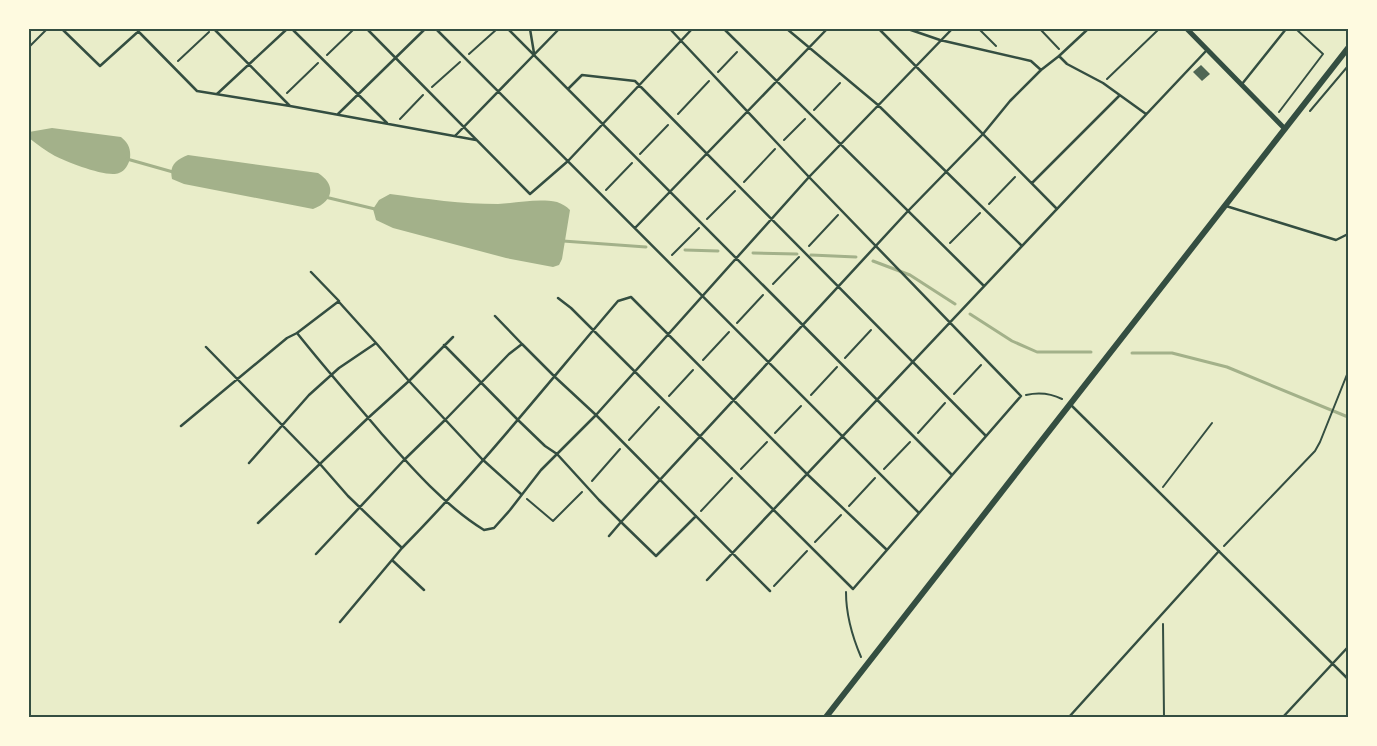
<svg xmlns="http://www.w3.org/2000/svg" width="1377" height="746" font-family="'Exo 2',sans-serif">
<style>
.water{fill:#a3b18a}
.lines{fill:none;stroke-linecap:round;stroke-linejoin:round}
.stream{stroke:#a3b18a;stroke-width:3}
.building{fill:#4f6655}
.path{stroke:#344e41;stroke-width:2}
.service{stroke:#344e41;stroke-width:2.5}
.minor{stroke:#344e41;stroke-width:5}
.tertiary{stroke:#344e41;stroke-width:6}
.neatline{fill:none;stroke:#344e41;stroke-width:2}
</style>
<rect width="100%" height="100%" fill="#e9edc9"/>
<path class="water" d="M52,128L121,137C128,143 131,148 130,158C129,164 125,171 119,173C107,178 67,162 55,156C46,151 37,144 29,138V132Z
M188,155L318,173C337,185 333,202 313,209L184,184L172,179C169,165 176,160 188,155Z
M390,194C426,199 462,204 498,204C517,203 538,198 557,202C562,204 566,206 570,210L562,259L559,265L553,267L506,258L393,228L376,220L373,209L379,200Z"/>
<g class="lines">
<path class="stream" d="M127,159L173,172
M325,197L375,209
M563,241L646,247
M685,250L718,251
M753,253L797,254
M811,255L856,257
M873,261L910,275L955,304
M970,314L1012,341L1037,352H1091
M1132,353H1172L1227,367L1348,417"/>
</g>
<path class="building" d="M1201,65L1210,74L1202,81L1193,72Z"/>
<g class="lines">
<path class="path" d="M979,29L996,46
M1040,29L1059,49
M29,47L47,29
M469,54L497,29
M327,55L354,29
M178,61L209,32
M718,72L737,52
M1107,79L1159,29
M432,87L460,62
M287,93L318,63
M814,110L840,83
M1310,111L1348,66
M1279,112L1323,54L1296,29
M678,114L709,81
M400,119L423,95
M784,140L805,119
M640,154L668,125
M744,182L775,149
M606,190L632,163
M989,204L1015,177
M707,219L735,191
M950,243L980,213
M809,246L838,215
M672,255L699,228
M773,284L799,257
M737,323L763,295
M845,358L871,330
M703,360L729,332
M954,394L981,365
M811,395L837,367
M1026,395C1039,392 1050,393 1062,399
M669,396L693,370
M775,433L801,406
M918,433L945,403
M629,440L659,407
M741,469L767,442
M884,469L910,442
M592,481L620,449
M1163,487L1212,423
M527,499L553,521L582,492
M849,506L875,478
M701,511L732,478
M815,542L841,515
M1224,546L1315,451L1320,442L1348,372
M774,586L807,551
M846,592C846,615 852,636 861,657
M1163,624L1164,717"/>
<path class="service" d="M62,29L100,66L141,29
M136,29L197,91L290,106L476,140
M214,29L290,106
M292,29L387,123
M367,29L530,194L568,161L692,29
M436,29L919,513
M508,29L952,475
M530,29L534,53
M724,29L984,286
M787,29L878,105L1022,246
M879,29L1057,209
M908,29L940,40L1031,61L1041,70L1059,56L1088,29
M1059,56L1067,64L1103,83L1146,114
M1242,84L1286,29
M568,89L582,75L635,81L986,436
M217,94L287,29
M338,114L425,29
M455,136L559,29
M1032,183L1119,96
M1226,206L1336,240L1348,234
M635,228L827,29
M558,298L571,308L853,589L1021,396L809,177L670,29
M339,302L376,343
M297,333C324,367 353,400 381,433C411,467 445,506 484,530L494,528L510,510L541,470L596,415L809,177L952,29
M453,337L409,381L482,459L521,494
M522,344L555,377L596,415L770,591
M444,345L518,420L545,446L557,454L599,500L621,522L609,536
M206,347L320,464L348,496L402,548L392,560
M1071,405L1348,679
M181,426L287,338L297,333L339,301L311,272
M249,463L309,395L339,368L376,343L409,381L368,418L258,523
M696,516L656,556L621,522L908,211L983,134L1010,101L1041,70
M402,548C479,470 547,384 618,301L631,297L807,474L887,550
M316,554L404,460L445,420L509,354L522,344L495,316
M707,580L1206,51
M340,622L392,560L424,590
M1069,717L1219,551
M1283,717L1348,647"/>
<path class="minor" d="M1187,29L1285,129"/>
<path class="tertiary" d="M826,717L1348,48"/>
</g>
<rect width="1377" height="746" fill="none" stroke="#fefae0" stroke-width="60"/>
<rect x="30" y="30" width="1317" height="686" class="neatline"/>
</svg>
